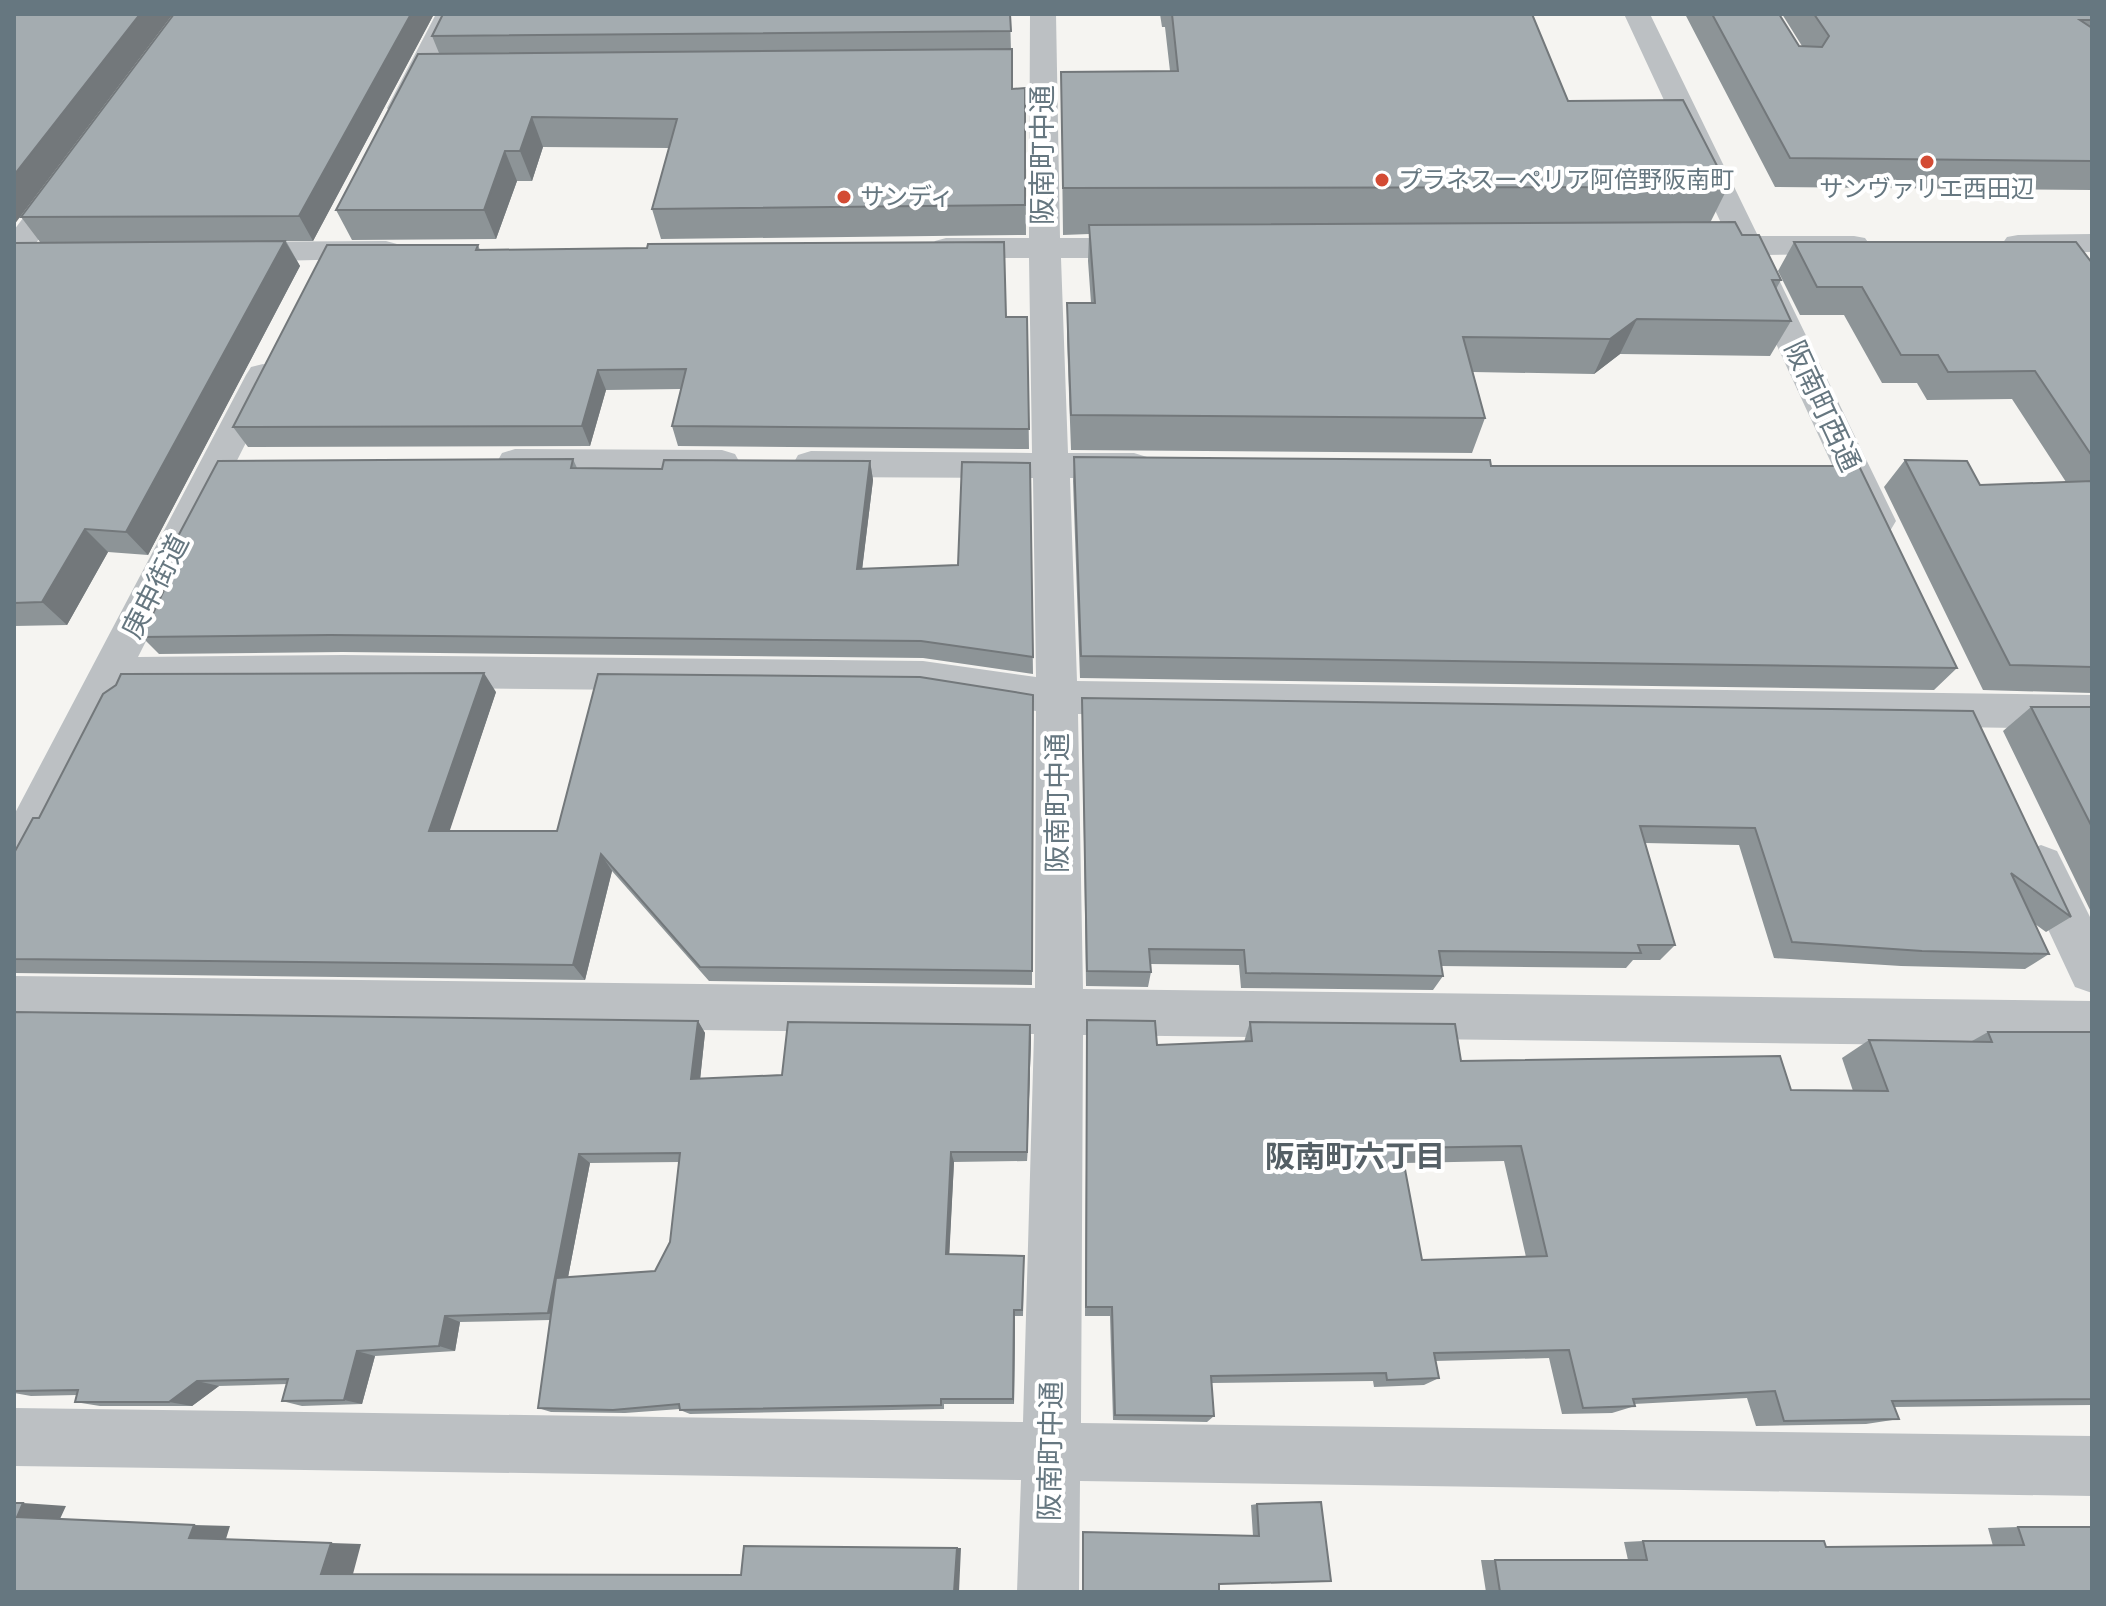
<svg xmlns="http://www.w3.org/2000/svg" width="2106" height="1606" font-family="'Asap Condensed','Noto Sans JP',sans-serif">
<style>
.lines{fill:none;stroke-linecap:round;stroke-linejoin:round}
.minor{fill:#bcc0c3;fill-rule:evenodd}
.wall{fill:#8d9497;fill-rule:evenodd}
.shaded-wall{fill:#73787b}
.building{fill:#a4acb0;stroke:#73787b;stroke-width:2;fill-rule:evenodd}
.poi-dot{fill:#d34b34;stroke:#fff;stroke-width:3}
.labels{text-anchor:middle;stroke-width:8;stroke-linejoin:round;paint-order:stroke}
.far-poi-label{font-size:24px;fill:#667780;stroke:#fff;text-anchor:start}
.street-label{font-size:28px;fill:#667780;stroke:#fff}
.neighbourhood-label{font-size:30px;font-weight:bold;fill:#545f65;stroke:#fff}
</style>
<rect width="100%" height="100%" fill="#f5f4f1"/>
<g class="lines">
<path class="minor" d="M436,14H462L411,114H391L387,108Z
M1030,14H1056L1060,238H1150L1161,241L1166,248L1161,255L1150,258H1061L1068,453H1134L1147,457L1152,466L1147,475L1134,479L1070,478L1077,681L2092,695V729L1078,714L1083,989L2092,1001V1047L1083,1035L1081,1423L2092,1436V1496L1080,1481L1079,1592H1017L1021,1480L14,1466V1408L1023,1422L1034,1034L14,1022V976L1035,988L1036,711L923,693L343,687L122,690L30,873L14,879V815L246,375L251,367L263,364L275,367L280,375L138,657L343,655L923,661L1036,677L1033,478L811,477L798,473L793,464L798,455L811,451L1032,453L1029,258H946L935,255L930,248L935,241L946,238H1029Z
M1624,14H1650L1758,236H1854L1865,238L1870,245L1865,252L1854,254L1767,255L1896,521L1890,531L1877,535L1864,531L1858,521L1735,255L1695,253L1690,246L1695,239L1727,236Z
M65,174L76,177L80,183L25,258L14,261V230L54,177Z
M2092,234V252L2018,253L2007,251L2002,244L2007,237L2018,235Z
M386,241L397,244L402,251L397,258L230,262L219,259L214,252L219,245L230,242Z
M515,449L722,450L735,454L740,463L735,472L722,476L515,475L502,471L497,462L502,453Z
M2041,845L2057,851L2092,921V993L2075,987L2018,865L2025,851Z"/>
</g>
<path class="wall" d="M174,14H434L313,241H286L300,266L148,555L108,552L67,625L14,626V243L40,242L21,217Z
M1010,14L1012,89L1025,88L1026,235L661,239L652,209L669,148L543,147L532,181H517L496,239L352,240L336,210L439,53L432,36Z
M1160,14H1532L1568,101L1728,187L1710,223L1742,235L1781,280L1776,289L1791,321L1770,356L1620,354L1594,374L1473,372L1485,418L1472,453L1071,450L1067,338V303H1091L1088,261L1089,234L1063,235L1061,72L1170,71L1165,27H1162Z
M1685,14H1779L1799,46H1802L1782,14H2092V190L1775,187Z
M1794,242L2092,263V693L1983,690L1884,487L1905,460L1980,485L2066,482L2012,399L1927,400L1917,383H1882L1844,315H1800L1778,271Z
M478,245L480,250L1006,317H1027L1029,449L678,446L672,426L681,389L606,390L590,446L248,447L233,427Z
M1074,457L1491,466L1957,668L1934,690L1080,678L1073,481Z
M573,459L577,468L662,469L870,461L873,480L862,569L958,565L1030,463L1033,674L923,658L343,652L159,654L142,637L183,549L176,540Z
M496,692L449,831H557L1033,714L1032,985L709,981L612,871L585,980L14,973V853L39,818Z
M1082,698L1973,711L2071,917L2046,932L2035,924L2049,954L2025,969L1901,966L1774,958L1739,845L1645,843L1675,945L1660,960H1633L1626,968L1441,966L1443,976L1433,990L1241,988L1239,965L1150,964L1151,972L1148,987L1086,986Z
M2031,707H2092V914L2003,731Z
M1087,1020L1157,1045L1244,1042L1250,1022L1461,1061L1791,1090L1853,1091L1842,1058L1869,1040L1972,1041L1988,1032H2092V1405L1894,1407L1899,1419L1866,1424L1756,1426L1747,1398L1634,1404L1635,1406L1612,1413L1562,1414L1549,1358L1435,1361L1439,1378L1424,1385L1374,1387L1373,1381L1211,1383L1214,1416L1207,1422L1113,1420L1110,1316H1085ZM1504,1161L1526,1257L1422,1260L1404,1163Z
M698,1021L705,1033L700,1079L782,1075L1031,1037L1027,1161L954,1162L949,1254L1024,1263L1023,1316H1015L1014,1404H944V1409L690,1414L680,1410V1409L625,1413L551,1412L538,1408L550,1320L460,1322L455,1351L375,1356L362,1404L302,1406L282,1401L287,1384L219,1386L192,1406H100L75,1402L77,1395L31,1396L14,1393V1391ZM679,1162L670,1242L655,1271L568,1277L590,1163Z
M1321,1502L1219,1584V1592H1082L1083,1532L1253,1536L1251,1505L1257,1504Z
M2018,1527L2092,1592H1486L1481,1560H1628L1624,1542L1643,1541L1826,1547L1993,1546L1988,1528Z"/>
<path class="shaded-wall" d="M140,14H173L14,225V175Z
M411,14H434L313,241L299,216Z
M532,117L543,147L532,181L520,151Z
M505,151L517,181L496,239L484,210Z
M285,241L300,266L148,555L126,532Z
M1637,319L1620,354L1594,374L1610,339Z
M598,370L606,390L590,446L582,426Z
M870,461L873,480L860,587L857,569Z
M85,529L108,552L67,625L42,602Z
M484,673L496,692L444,848L429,831Z
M601,854L612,871L585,980L573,965Z
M698,1021L705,1033L699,1090L691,1079Z
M1030,1025L1031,1037L1027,1161V1152Z
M951,1152L954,1162L949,1261L946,1254Z
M579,1154L590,1163L560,1319L548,1313Z
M1014,1310L1015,1316L1014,1404L1013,1399Z
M445,1316L460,1322L455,1351L439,1346Z
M357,1351L375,1356L362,1404L344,1400Z
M197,1381L219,1386L192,1406L169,1402Z
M23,1503L66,1506L60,1519L17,1517Z
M194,1525L230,1526L226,1539L189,1538Z
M331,1543L361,1544L353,1574H321Z
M957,1548H961L959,1592H954Z"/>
<path class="building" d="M14,14H140L14,175Z
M174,14H411L299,216L21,217Z
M443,14H1010L1011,31L432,36Z
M1172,14H1532L1568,101L1683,100L1728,187L1063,188L1061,72L1178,71Z
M1712,14H1779L1799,46L1822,47L1829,36L1814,14H2092V20H2080L2092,28V161L1790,158Z
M1012,49V89L1025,88V205L652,209L677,119L532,117L520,151H505L484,210H336L418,54Z
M1735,222L1742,235H1759L1781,280H1772L1791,321L1637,319L1610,339L1463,337L1485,418L1071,415L1067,303H1095L1089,225Z
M285,241L126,532L85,529L42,602L14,603V243Z
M1004,242L1006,317H1027L1029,429L672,426L686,369L598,370L582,426L233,427L327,245H478L476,250L647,248L648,244Z
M1794,242H2076L2092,263V456L2035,371L1948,372L1938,355H1901L1862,287H1817Z
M1074,457L1490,460L1491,466H1859L1957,668L1081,656Z
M573,459L571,468L662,469L664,460L870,461L857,569L958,565L962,462L1030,463L1033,657L921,641L330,635L142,637L187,541L176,540L218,461Z
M1905,460L1967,461L1980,485L2092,481V667L2010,665Z
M484,673L429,831H557L598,674L920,677L1033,695L1032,971L700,967L601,854L573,965L14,959V853L33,818H39L103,694L116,685L121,674Z
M1082,698L1973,711L2071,917L2011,873L2049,954L1922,951L1792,942L1755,828L1640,826L1675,945H1638L1641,953L1439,951L1443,976L1246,973L1244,950L1149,949L1151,972L1087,971Z
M2031,707H2092V827Z
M14,1012L698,1021L691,1079L782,1075L788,1022L1030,1025L1027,1152H951L946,1254L1024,1256L1022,1310H1014L1013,1399H941V1405L680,1410L679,1404L613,1410L538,1408L556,1278L655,1271L670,1242L680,1153L579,1154L548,1313L445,1316L439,1346L357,1351L344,1400L282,1401L288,1379L197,1381L169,1402H75L78,1390L14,1391Z
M1087,1020L1155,1021L1157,1045L1252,1041L1250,1022L1455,1024L1461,1061L1780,1056L1791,1090L1888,1091L1869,1040L1992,1042L1988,1032H2092V1399L1892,1401L1899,1419L1784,1421L1775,1391L1633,1399L1635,1406L1583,1408L1569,1350L1434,1353L1439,1378L1387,1380L1386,1373L1211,1376L1214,1416L1115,1415L1112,1307H1086ZM1521,1146L1547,1256L1422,1260L1401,1148Z
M1321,1502L1331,1581L1219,1584V1592H1083V1532L1259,1536L1257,1504Z
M14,1503H23L17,1517L194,1525L189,1538L331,1543L321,1574L741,1575L744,1546L957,1548L954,1592H14Z
M2018,1527H2092V1592H1500L1495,1560H1647L1643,1541H1824L1826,1547L2024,1545Z"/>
<g class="poi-dot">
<circle cx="1927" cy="162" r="8"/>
<circle cx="1382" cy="180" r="8"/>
<circle cx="844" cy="197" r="8"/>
</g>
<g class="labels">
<g class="far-poi-label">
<text x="1398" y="188">プラネスーペリア阿倍野阪南町</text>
<text x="1927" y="197" text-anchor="middle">サンヴァリエ西田辺</text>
<text x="860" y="205">サンディ</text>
</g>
<g class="street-label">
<text transform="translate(1042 155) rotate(-90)" y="10">阪南町中通</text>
<text transform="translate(1823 406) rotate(65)" y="10">阪南町西通</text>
<text transform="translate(155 586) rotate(-63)" y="10">庚申街道</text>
<text transform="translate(1057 803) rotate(-90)" y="10">阪南町中通</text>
<text transform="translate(1050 1451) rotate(-89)" y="10">阪南町中通</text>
</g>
<g class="neighbourhood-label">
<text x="1355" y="1167">阪南町六丁目</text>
</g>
</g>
<rect width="2106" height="1606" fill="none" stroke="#667780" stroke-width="32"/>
</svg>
